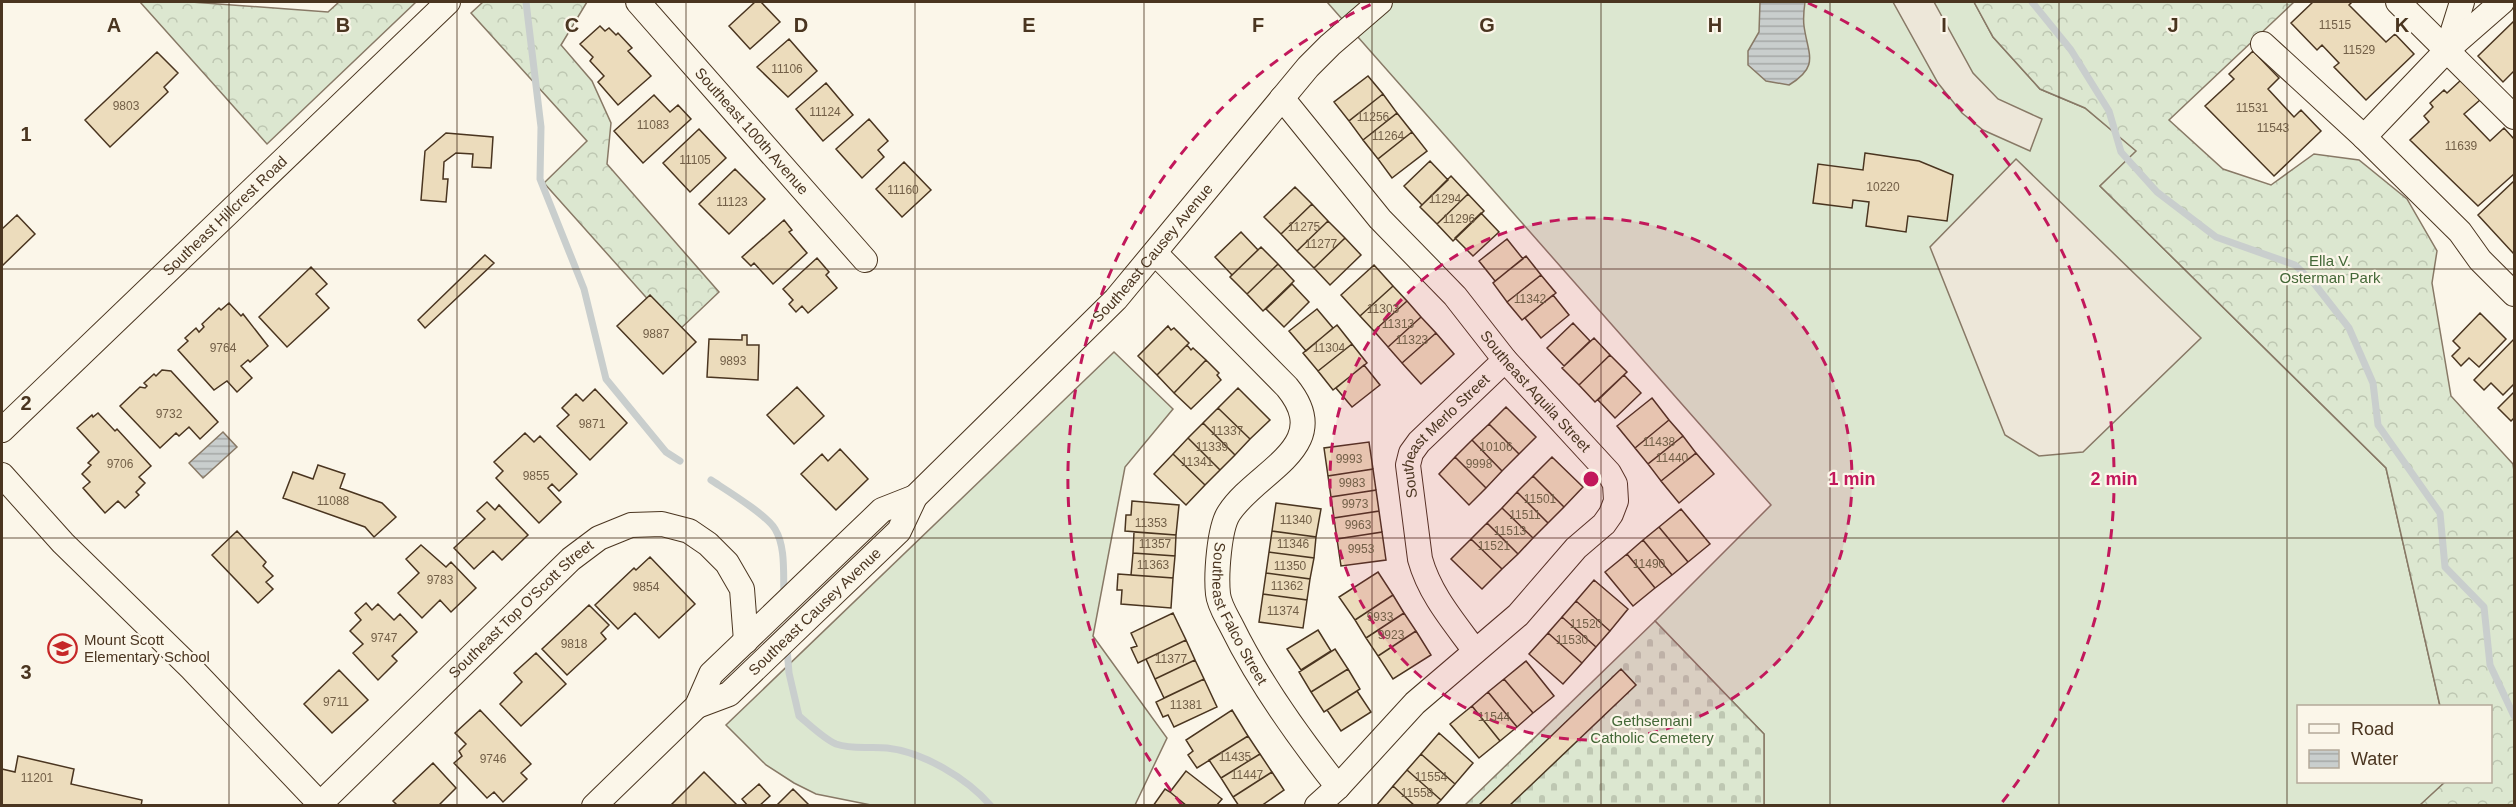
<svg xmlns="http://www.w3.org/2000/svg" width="2516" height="807" font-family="Helvetica,sans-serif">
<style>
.grass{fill:#dce7d0;stroke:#887966;stroke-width:1.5}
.forest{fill:url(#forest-crowns);stroke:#887966;stroke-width:1.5}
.cemetery{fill:url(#cemetery-stones);stroke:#887966;stroke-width:1.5}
.parking{fill:#ede7d9;stroke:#887966;stroke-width:1.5}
.water{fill:url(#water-rules);stroke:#887966;stroke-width:1.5}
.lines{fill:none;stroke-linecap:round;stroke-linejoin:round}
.stream{stroke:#c9cecd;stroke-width:7}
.building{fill:#ecdcbc;stroke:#4a3520;stroke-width:1.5}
.minor-casing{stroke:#4a3520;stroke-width:26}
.minor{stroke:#fbf6e9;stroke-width:24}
.grid{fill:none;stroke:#4a3520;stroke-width:1.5;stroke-opacity:0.55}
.ring{fill:none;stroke:#c2185b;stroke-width:3;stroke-dasharray:10 8}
.labels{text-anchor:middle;stroke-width:4.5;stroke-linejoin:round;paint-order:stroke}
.number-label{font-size:12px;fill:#725f47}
.street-label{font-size:15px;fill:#4a3520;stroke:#fbf6e9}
.park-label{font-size:15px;fill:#436837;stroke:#fbf6e9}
.poi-label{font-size:15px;fill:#4a3520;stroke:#fbf6e9;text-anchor:start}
.grid-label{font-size:20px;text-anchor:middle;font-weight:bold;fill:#4a3520;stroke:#fbf6e9;stroke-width:4.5;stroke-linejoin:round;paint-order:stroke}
.centre{fill:#c2185b;stroke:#fbf6e9;stroke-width:3}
.ring-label{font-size:18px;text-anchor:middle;font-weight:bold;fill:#c2185b;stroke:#fbf6e9;stroke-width:4.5;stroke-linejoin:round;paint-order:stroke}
</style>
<defs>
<pattern id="forest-crowns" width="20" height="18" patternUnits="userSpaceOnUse" patternTransform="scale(1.5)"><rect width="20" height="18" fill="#dce7d0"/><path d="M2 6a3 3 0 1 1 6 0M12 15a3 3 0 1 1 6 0" fill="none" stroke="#bec7b2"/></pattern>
<pattern id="cemetery-stones" width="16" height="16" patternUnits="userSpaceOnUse" patternTransform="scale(1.5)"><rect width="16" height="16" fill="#dce7d0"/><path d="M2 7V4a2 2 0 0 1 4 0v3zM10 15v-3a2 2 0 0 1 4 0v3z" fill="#bec7b2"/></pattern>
<pattern id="water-rules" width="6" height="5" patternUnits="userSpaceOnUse" patternTransform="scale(1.5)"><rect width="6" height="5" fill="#c9cecd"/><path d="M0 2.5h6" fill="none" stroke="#a5a8a6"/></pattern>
</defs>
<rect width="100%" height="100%" fill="#fbf6e9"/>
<path class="grass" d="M1327,2H1974L1993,37L2040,89L2085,108L2137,151L2100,186L2386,468L2440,706H2298V782H2445L2420,806L1764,805V734L1655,621L1771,505Z
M1114,352L1173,409L1125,467L1093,636L1167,738L1135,805H871L816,794L794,783L766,765L726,725Z"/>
<path class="forest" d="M140,2H191L328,12L339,2H416L267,144Z
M483,2H587L561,45L592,81L611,123L607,164L719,292L677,332L544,183L587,141L471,13Z
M1974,2H2294L2169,120L2223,169L2271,185L2314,154L2359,160L2407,199L2437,251L2432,283L2451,396L2513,464L2514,471V805H2420L2445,782H2490V706H2440L2386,468L2100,186L2136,151L2085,108L2040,89L1993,37Z"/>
<path class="cemetery" d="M1655,621L1764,734V805L1464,806Z"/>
<path class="parking" d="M1893,2H1934L1973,73L1998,99L2042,119L2030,151L1983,130L1962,113L1938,83Z
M2016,159L2201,338L2083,452L2039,456L2005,435L1930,247Z"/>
<path class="water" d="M1760,2H1805C1804,9 1803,18 1804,26C1808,55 1820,66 1789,85L1766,81L1748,65V51L1759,32Z
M223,432L237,447L203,478L189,463Z"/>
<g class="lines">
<path class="stream" d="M526,2L541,127L540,179L584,289L606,379L666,452L680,461
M2032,2L2071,50L2109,111L2121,152L2157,192L2216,237L2295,265L2313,282L2349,328L2373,383L2378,425L2440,513L2445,567L2484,607L2490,665L2514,716
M711,480C726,490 766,514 775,529C786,547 783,574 784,595
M787,648L789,673L799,716C810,725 824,739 836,744C853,750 871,746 887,748C923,752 967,778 991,806"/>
</g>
<path class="building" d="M755,2H761L780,22L750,49L729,26Z
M2313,2H2352L2349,5L2386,42L2395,34L2414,54L2366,100L2334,67L2339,63L2322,45L2317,50L2291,23Z
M2514,21V71L2503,82L2478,56Z
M600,26L605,31L609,28L616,35L618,33L632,48L628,51L651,76L618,105L598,82L604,76L590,61L593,57L580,44Z
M789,39L817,71L788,97L757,67Z
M2253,51L2279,78L2268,89L2294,117L2301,110L2321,131L2274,176L2205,106L2234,79L2229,74Z
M157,52L178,73L164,87L168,92L110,147L85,120Z
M1368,76L1383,94L1349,121L1334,102Z
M2461,80L2480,100L2464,114L2490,141L2504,128L2514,139V174L2478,206L2410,140L2429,122L2424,116L2433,107L2430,103L2444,90L2447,93Z
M826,83L853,115L823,141L796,109Z
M1383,94L1397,113L1363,140L1349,121Z
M654,95L670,112L678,105L691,119L643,163L614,131Z
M1397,113L1412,132L1378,159L1363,140Z
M869,119L888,141L878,150L884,157L862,178L836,149Z
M699,129L726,158L690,192L663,163Z
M1412,132L1427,151L1392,178L1378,159Z
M446,133L493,137L491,168L472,167L473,154L456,153L444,162L443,179H448L446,202L421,200L425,151Z
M1865,153L1919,161L1953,175L1947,221L1908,216L1906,232L1866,226L1869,202L1853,200L1852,208L1813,203L1818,164L1863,170Z
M1430,161L1448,180L1422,205L1404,186Z
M904,162L931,190L902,217L876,189Z
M735,169L765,199L729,234L699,204Z
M1451,176L1468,194L1437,224L1420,207Z
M2514,181V252L2513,253L2478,215Z
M1295,187L1312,204L1281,234L1264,217Z
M1468,194L1484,211L1453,241L1437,224Z
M1312,204L1328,221L1297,251L1281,234Z
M1481,213L1499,232L1473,256L1455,238Z
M17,215L35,234L2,266V229Z
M784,220L792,230L789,232L807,253L773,284L754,263L751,266L742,257Z
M1328,221L1345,238L1314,268L1297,251Z
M1241,232L1258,250L1232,275L1215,257Z
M1345,238L1361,255L1330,285L1314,268Z
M1507,239L1523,259L1495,281L1479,261Z
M1261,247L1278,264L1247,294L1230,277Z
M485,255L494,263L425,328L418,320Z
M1526,256L1541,275L1507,302L1493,283Z
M817,258L829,272L826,275L837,288L808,313L802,306L796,312L789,304L793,300L783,289Z
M1278,264L1294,281L1263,311L1247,294Z
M1374,265L1393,286L1360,316L1341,295Z
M311,267L327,284L316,294L329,308L287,347L259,317Z
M1541,275L1556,293L1522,320L1507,302Z
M1292,284L1309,302L1284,327L1266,309Z
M1393,286L1407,301L1374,331L1360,316Z
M650,295L696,342L663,374L617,326Z
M1553,295L1569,315L1541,338L1525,318Z
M1407,301L1421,317L1388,347L1374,331Z
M229,303L241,316L243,314L268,346L250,362L248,360L241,366L252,378L237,392L227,381L214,390L178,350L188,341L185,338L196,328L199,332L204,327L202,324L219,308L221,310Z
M1317,309L1333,328L1306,351L1289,331Z
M2480,313L2506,339L2479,367L2469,358L2461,366L2452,356L2460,348L2453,341Z
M1421,317L1436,333L1402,363L1388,347Z
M1573,323L1590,341L1564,366L1547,348Z
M1337,325L1352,344L1318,371L1303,353Z
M1168,326L1171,330L1174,328L1189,343L1157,375L1138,356Z
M1436,333L1454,354L1421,384L1402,363Z
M742,335H747V345H759L758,380L707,377L709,339L742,340Z
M1594,338L1610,355L1579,385L1562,368Z
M2514,339V384L2503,395L2491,383L2484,390L2474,380Z
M1352,344L1367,363L1333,390L1318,371Z
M1187,345L1191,350L1193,348L1206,360L1174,393L1157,375Z
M1610,355L1627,372L1595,402L1579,385Z
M1206,360L1219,373L1217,375L1221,380L1191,409L1174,393Z
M1364,365L1380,385L1352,407L1336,388Z
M162,370L171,371L218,422L200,439L189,427L179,436L176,433L160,448L120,406L140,387L145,388L147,386L144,383L154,374L156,376Z
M1624,375L1641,393L1615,418L1598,400Z
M797,387L824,416L794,444L767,415Z
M1238,388L1270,420L1250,439L1218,408Z
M595,389L627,423L590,460L557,426L569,415L562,408L576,394L583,401Z
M2514,392V418L2511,421L2498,408Z
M1652,398L1669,420L1635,448L1617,426Z
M1506,407L1536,437L1519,454L1489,424Z
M1218,408L1250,439L1235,455L1203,423Z
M98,413L115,431L117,429L151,466L139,477L145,483L136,492L139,495L125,508L118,501L105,513L83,488L90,482L82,474L91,465L88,463L99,452L77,428L92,415L93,417Z
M1669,420L1683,436L1648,464L1635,448Z
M1203,423L1235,455L1220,470L1188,438Z
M1489,424L1519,454L1502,471L1472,440Z
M525,433L534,442L540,436L577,474L559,491L552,484L548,488L561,502L539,523L496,478L503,471L494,462Z
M1683,436L1696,453L1661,481L1648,464Z
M1188,438L1220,470L1205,485L1173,454Z
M1472,440L1502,471L1486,488L1455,457Z
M1369,442L1373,469L1328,476L1324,448Z
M840,449L868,479L836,510L801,474L822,454L828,461Z
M1696,453L1714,474L1679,503L1661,481Z
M1173,454L1205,485L1186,505L1154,474Z
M1455,457L1486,488L1469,505L1439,474Z
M1552,457L1583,487L1564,507L1533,476Z
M318,465L345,474L340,488L382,503L396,517L374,537L365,527L283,498L293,472L313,479Z
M1373,469L1376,490L1331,497L1328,476Z
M1533,476L1564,507L1548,523L1517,492Z
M1376,490L1379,511L1334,518L1331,497Z
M1517,492L1548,523L1533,538L1502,508Z
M1132,501L1179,505L1176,535L1125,531L1126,515H1131Z
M487,502L495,510L499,505L528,535L502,560L493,551L474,569L454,548L485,519L477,511Z
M1276,503L1321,509L1316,537L1272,531Z
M1502,508L1533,538L1518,554L1487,523Z
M1681,509L1710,544L1688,562L1659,527Z
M1379,511L1382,532L1337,539L1334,518Z
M1487,523L1518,554L1502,569L1471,539Z
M1659,527L1688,562L1672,575L1643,540Z
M237,531L266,562L263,566L273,576L266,582L273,589L258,603L212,555Z
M1272,531L1316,537L1314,558L1269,552Z
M1134,532L1176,535L1175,556L1133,553Z
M1382,532L1386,560L1341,566L1337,539Z
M1471,539L1502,569L1482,589L1451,559Z
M1643,540L1672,575L1655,588L1627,554Z
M421,545L446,567L451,562L476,588L451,612L440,600L422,618L398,593L419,573L406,559Z
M1269,552L1314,558L1310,579L1266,573Z
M1133,553L1175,556L1173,578L1131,575Z
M1627,554L1655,588L1633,606L1605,572Z
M650,557L695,604L659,638L635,613L618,629L595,605L634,568L636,570Z
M1378,572L1393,595L1355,620L1339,597Z
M1266,573L1310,579L1307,600L1263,594Z
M1118,574L1173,578L1171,608L1121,604L1122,590H1117Z
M1594,580L1628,609L1610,631L1576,601Z
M1263,594L1307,600L1303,628L1259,622Z
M1393,595L1404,613L1366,638L1355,620Z
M1576,601L1610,631L1596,647L1562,617Z
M366,603L372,610L378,604L394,620L400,614L417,632L392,656L397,661L378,680L353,653L363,644L350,631L361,620L355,613Z
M589,605L609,625L601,633L606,639L567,675L542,649Z
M1173,613L1186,640L1138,663L1131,648L1137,646L1131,633Z
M1404,613L1416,631L1378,656L1366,638Z
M1562,617L1596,647L1582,663L1548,633Z
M1318,630L1331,651L1301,670L1287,649Z
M1416,631L1431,655L1393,679L1378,656Z
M1548,633L1582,663L1563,684L1529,654Z
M1186,640L1195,660L1155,679L1146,659Z
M1335,649L1348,669L1311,692L1299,672Z
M536,653L566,684L521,726L500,704L522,682L514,673Z
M1195,660L1204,679L1164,698L1155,679Z
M1526,661L1554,696L1533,713L1504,679Z
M1348,669L1360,689L1324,712L1311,692Z
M1621,669L1636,685L1509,806H1478Z
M339,670L368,700L332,733L304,704Z
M1204,679L1217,707L1174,727L1168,715L1163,717L1156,702Z
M1504,679L1533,713L1517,727L1488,692Z
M1357,691L1371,712L1341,731L1327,710Z
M1488,692L1517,727L1500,741L1472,706Z
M1472,706L1500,741L1479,758L1450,724Z
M480,710L531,764L521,773L527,779L503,802L494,792L487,798L454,763L462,756L459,751L466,744L455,733Z
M1232,710L1248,736L1197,768L1188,755L1193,751L1186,740Z
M1439,733L1473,763L1455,784L1421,754Z
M1248,736L1260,754L1221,778L1209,760Z
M1260,754L1272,772L1233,797L1221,778Z
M1421,754L1455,784L1441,800L1407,770Z
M18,756L74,769L71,784L142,800L141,806H2V769L15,772Z
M433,763L456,788L438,806H398L393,801Z
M1407,770L1441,800L1435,806H1415L1393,786Z
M1186,771L1222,799L1216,806H1187L1170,792Z
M704,772L738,806H670Z
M1272,772L1284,790L1261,806H1239L1233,797Z
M759,784L770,796L759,806H748L742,799Z
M1393,786L1415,806H1376Z
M793,789L810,806H776Z
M1165,789L1170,792L1187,806H1153Z"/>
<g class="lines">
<defs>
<g id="minor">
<path id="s1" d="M638,2L865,260"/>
<path d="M2398,2L2514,117"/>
<path d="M2263,44L2364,137L2460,232L2480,260L2514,294"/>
<path d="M2447,50L2462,2"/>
<path id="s2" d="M1282,98L1380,219L1455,296L1505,360L1609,473L1615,484L1616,501L1611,514L1604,524L1576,548L1518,615L1415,703L1338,787L1317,806"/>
<path d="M2364,137L2447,50L2502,2"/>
<path id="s3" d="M1155,253L1287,387C1336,447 1257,470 1229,513C1219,528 1216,575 1218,594C1219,605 1227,617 1232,627C1260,684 1299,738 1338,787"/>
<path id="s4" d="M2,430L448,2"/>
<path d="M2,475L63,543L192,669L322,806"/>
<path id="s5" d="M1475,651C1454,622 1430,595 1420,559L1408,465L1411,453L1419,442L1505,360"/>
<path id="s6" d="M697,706L729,694L899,531L915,497L1116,299L1308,67L1330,45L1380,2"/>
<path id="s7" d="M320,804L571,559L599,538L631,525L662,524L689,531L708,544L727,563L742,589L746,641"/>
<path d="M594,806L697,706L711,674L833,557L882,510L915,497"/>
</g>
</defs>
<use href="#minor" class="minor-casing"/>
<use href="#minor" class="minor"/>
</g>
<path class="grid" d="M229,2V806M457,2V806M686,2V806M915,2V806M1144,2V806M1372,2V806M1601,2V806M1830,2V806M2059,2V806M2287,2V806M2,269H2514M2,538H2514"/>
<circle cx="1591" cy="479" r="261" fill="#c2185b" fill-opacity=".12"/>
<g class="ring">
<circle cx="1591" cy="479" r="261"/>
<path d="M1182 805A523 523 0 0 1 1374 3M1808 3A523 523 0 0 1 2000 805"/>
</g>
<defs>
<symbol id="school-ring" viewBox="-11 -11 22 22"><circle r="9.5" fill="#fbf6e9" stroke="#c62828" stroke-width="1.5"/><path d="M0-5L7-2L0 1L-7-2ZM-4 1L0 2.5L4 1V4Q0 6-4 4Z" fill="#c62828"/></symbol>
</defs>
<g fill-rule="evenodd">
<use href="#school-ring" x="46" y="632" width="33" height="33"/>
</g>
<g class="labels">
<g class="number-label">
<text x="2335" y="29">11515</text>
<text x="2359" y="54">11529</text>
<text x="787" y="73">11106</text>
<text x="126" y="110">9803</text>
<text x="2252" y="112">11531</text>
<text x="825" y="116">11124</text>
<text x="1373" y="121">11256</text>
<text x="653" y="129">11083</text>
<text x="2273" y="132">11543</text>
<text x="1388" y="140">11264</text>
<text x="2461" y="150">11639</text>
<text x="695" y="164">11105</text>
<text x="1883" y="191">10220</text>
<text x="903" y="194">11160</text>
<text x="1445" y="203">11294</text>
<text x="732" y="206">11123</text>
<text x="1459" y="223">11296</text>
<text x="1304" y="231">11275</text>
<text x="1321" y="248">11277</text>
<text x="1530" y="303">11342</text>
<text x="1383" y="313">11303</text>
<text x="1398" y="328">11313</text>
<text x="656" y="338">9887</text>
<text x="1412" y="344">11323</text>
<text x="223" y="352">9764</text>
<text x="1329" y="352">11304</text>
<text x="733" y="365">9893</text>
<text x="169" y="418">9732</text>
<text x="592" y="428">9871</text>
<text x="1227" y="435">11337</text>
<text x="1659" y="446">11438</text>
<text x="1212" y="451">11339</text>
<text x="1496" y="451">10106</text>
<text x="1672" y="462">11440</text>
<text x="1349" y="463">9993</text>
<text x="1197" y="466">11341</text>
<text x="120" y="468">9706</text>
<text x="1479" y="468">9998</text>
<text x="536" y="480">9855</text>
<text x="1352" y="487">9983</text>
<text x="1540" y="503">11501</text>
<text x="333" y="505">11088</text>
<text x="1355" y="508">9973</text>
<text x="1525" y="519">11511</text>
<text x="1296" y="524">11340</text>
<text x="1151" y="527">11353</text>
<text x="1358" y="529">9963</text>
<text x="1510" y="535">11513</text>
<text x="1155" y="548">11357</text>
<text x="1293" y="548">11346</text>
<text x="1494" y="550">11521</text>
<text x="1361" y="553">9953</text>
<text x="1649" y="568">11490</text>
<text x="1153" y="569">11363</text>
<text x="1290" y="570">11350</text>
<text x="440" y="584">9783</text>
<text x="1287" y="590">11362</text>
<text x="646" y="591">9854</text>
<text x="1283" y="615">11374</text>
<text x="1380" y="621">9933</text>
<text x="1586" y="628">11520</text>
<text x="1391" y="639">9923</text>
<text x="384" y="642">9747</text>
<text x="1572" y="644">11530</text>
<text x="574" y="648">9818</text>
<text x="1171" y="663">11377</text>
<text x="336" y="706">9711</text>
<text x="1186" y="709">11381</text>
<text x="1494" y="721">11544</text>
<text x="1235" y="761">11435</text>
<text x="493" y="763">9746</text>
<text x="1247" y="779">11447</text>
<text x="1431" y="781">11554</text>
<text x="37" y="782">11201</text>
<text x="1417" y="797">11558</text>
</g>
<g class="street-label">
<text dy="5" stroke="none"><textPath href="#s1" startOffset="172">Southeast 100th Avenue</textPath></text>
<text dy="5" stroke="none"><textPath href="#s4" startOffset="309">Southeast Hillcrest Road</textPath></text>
<text dy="5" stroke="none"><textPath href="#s6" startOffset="648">Southeast Causey Avenue</textPath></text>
<text dy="5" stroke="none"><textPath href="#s2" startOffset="388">Southeast Aquila Street</textPath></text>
<text dy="5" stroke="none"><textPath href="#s5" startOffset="246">Southeast Merlo Street</textPath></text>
<text dy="5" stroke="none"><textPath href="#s7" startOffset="280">Southeast Top O'Scott Street</textPath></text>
<text dy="5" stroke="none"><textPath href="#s6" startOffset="153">Southeast Causey Avenue</textPath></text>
<text dy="5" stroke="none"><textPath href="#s3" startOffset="454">Southeast Falco Street</textPath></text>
</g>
<g class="park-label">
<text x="2330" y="266">Ella V.<tspan x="2330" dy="17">Osterman Park</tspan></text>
<text x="1652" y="726">Gethsemani<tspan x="1652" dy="17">Catholic Cemetery</tspan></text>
</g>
<g class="poi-label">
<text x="84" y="645">Mount Scott<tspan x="84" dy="17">Elementary School</tspan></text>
</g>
</g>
<g class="grid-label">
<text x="114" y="32">A</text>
<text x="343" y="32">B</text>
<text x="572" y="32">C</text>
<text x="801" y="32">D</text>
<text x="1029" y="32">E</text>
<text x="1258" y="32">F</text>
<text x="1487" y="32">G</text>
<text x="1715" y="32">H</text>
<text x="1944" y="32">I</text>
<text x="2173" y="32">J</text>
<text x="2402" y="32">K</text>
<text x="26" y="141">1</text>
<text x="26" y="410">2</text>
<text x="26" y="679">3</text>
</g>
<circle cx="1591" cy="479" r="9" class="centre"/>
<g class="ring-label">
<text x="1852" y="485">1 min</text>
<text x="2114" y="485">2 min</text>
</g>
<rect width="2516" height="807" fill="none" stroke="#4a3520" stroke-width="6"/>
<rect x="2297" y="705" width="195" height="78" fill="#fbf6e9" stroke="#b4a999" stroke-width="1.5"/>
<rect x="2309" y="724" width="30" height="9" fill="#fbf6e9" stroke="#b4a999" stroke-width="1.5"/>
<text x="2351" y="735" font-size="18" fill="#4a3520">Road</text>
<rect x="2309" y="750" width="30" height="18" fill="url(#water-rules)" stroke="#b4a999" stroke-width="1.5"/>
<text x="2351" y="765" font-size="18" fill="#4a3520">Water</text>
</svg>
